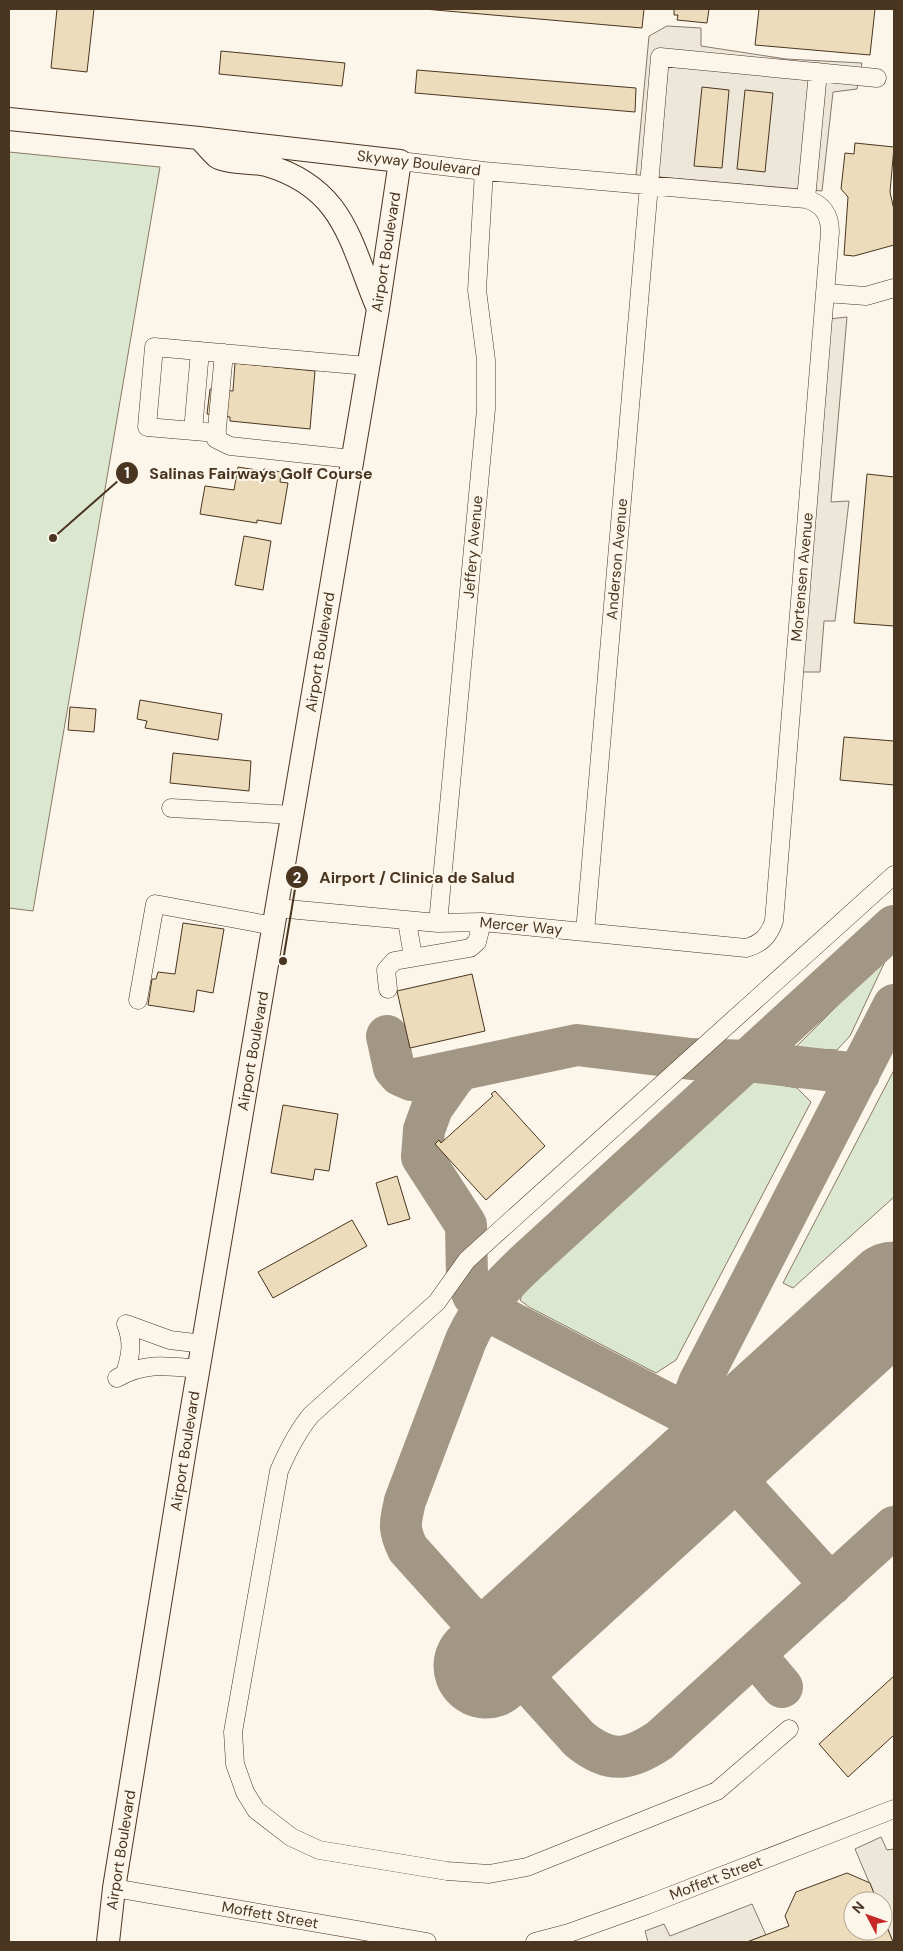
<svg xmlns="http://www.w3.org/2000/svg" width="903" height="1951" font-family="'DM Sans',sans-serif">
<style>
.green{fill:#dce7d0;stroke:#887966}
.parking{fill:#ede7d9;stroke:#887966}
.lines{fill:none;stroke-linecap:round;stroke-linejoin:round}
.taxiway{stroke:#a29684;stroke-width:42}
.runway{stroke:#a29684;stroke-width:105}
.building{fill:#ecdcbc;stroke:#4a3520}
.minor-casing{stroke:#4a3520;stroke-width:19}
.major-casing{stroke:#4a3520;stroke-width:24}
.minor{stroke:#fbf6e9;stroke-width:18}
.major{stroke:#fbf6e9;stroke-width:22}
.labels{text-anchor:middle;stroke-width:4;stroke-linejoin:round;paint-order:stroke}
.street-label{font-size:15px;fill:#4a3520;stroke:#fbf6e9}
.leader{fill:none;stroke:#4a3520;stroke-width:2}
.callout-dot{fill:#4a3520;stroke:#fbf6e9;stroke-width:2}
.mark-label{font-size:15px;text-anchor:middle;font-weight:bold;fill:#fff}
.callout-label{font-size:16px;text-anchor:middle;font-weight:bold;fill:#4a3520;stroke:#fbf6e9;stroke-width:4;stroke-linejoin:round;paint-order:stroke}
</style>
<rect width="100%" height="100%" fill="#fbf6e9"/>
<path class="green" d="M9,152L160,167L33,911L9,908Z
M888,955L850,1036L837,1050L795,1048Z
M894,1070V1197L793,1288L783,1283Z
M754,1080L797,1088L811,1102L676,1360L656,1373L529,1307L520,1300L526,1285Z"/>
<path class="parking" d="M667,26L701,28V46L786,59L862,63L857,89L833,92L822,191L636,175L649,36Z
M847,317L831,502L849,501L835,621H824L820,672H801L829,319Z
M881,1837L887,1850L894,1849V1942H893L883,1917V1901H877L855,1849Z
M752,1904L766,1935L747,1942H648L645,1931L664,1924L670,1936Z"/>
<g class="lines">
<path class="taxiway" d="M894,926L530,1259C504,1283 481,1307 466,1340L405,1501C400,1523 398,1529 408,1549L579,1739C609,1764 629,1761 660,1740L894,1527
M387,1036L394,1068L400,1075L411,1080L577,1045L691,1059L748,1061L859,1074
M462,1069L453,1078L432,1108L424,1130L422,1157L466,1225L467,1277L473,1295L483,1308L689,1415
M831,1585L697,1437C686,1416 691,1404 699,1383L894,1005
M755,1655L782,1687"/>
<path class="runway" d="M486,1666L894,1294"/>
</g>
<path class="building" d="M57,9H94L87,72L51,68Z
M424,9H644L642,28Z
M674,9H709L707,23L677,20L678,15H674Z
M759,9H875L870,55L755,45Z
M221,51L345,63L342,86L219,74Z
M417,70L636,88L635,112L415,93Z
M702,87L729,90L722,168L694,166Z
M745,90L773,93L765,172L737,169Z
M855,143L894,147L890,192L894,210V245L854,256L844,255L848,197L841,189L845,153L854,154Z
M235,363L315,371L310,429L230,421V417L207,414L210,389L233,391Z
M238,467L263,471L264,469L281,472L280,482L288,483L281,524L257,520V523L200,514L205,486L234,490Z
M867,474L894,477V626L854,623Z
M244,536L271,541L263,590L235,585Z
M140,700L222,714L218,740L145,728L147,721L137,719Z
M70,707L96,709L94,732L68,730Z
M844,737L894,741V785L840,780Z
M173,753L251,761L249,791L170,783Z
M183,923L224,929L213,993L197,990L194,1012L148,1005L152,979H156L158,972L175,974Z
M472,974L485,1031L410,1048L397,991Z
M495,1091L545,1146L486,1200L435,1144L439,1140L441,1143L493,1096L491,1094Z
M283,1105L338,1114L329,1171L315,1169L313,1180L271,1173Z
M397,1176L410,1219L388,1225L376,1183Z
M352,1220L367,1246L273,1298L258,1272Z
M894,1676V1735L848,1777L819,1744Z
M847,1873L870,1883L877,1901H853V1931H883V1917L893,1942H747L789,1926L785,1916L796,1892Z"/>
<g class="lines">
<defs>
<path id="minor" d="M806,199L818,72
M825,293L866,296L894,288
M224,353L216,439L230,446L352,459
M193,431L200,351
M217,433L147,427L154,347L367,366
M171,808L293,815
M277,908L438,923L482,922L746,948C761,944 769,936 774,921L830,232C830,215 823,204 806,199L484,171L400,161
M407,921L413,957
M438,923L486,409V360L477,290L484,171
M585,932L660,57L877,78
M388,989L386,970L394,961L470,948L477,942L482,922
M138,1000L155,904L274,926
M126,1324L170,1340L203,1344
M125,1373C131,1355 133,1342 126,1324
M117,1378C145,1362 167,1366 198,1369
M789,1729L717,1791L527,1867L489,1874L447,1871L319,1850L291,1837L256,1810L245,1792L235,1764L233,1732L279,1471C288,1450 297,1432 311,1415L437,1302L467,1260L894,875
M114,1888L427,1942
M535,1942L569,1933L647,1905L894,1809"/>
<path id="major" d="M9,119L199,138L400,161L378,309L187,1437L114,1888L108,1942
M199,138C205,144 211,152 217,157C225,163 255,162 266,165C345,188 350,243 378,309"/>
</defs>
<use href="#minor" class="minor-casing"/>
<use href="#major" class="major-casing"/>
<use href="#minor" class="minor"/>
<use href="#major" class="major"/>
</g>
<g class="labels">
<g class="street-label">
<text transform="translate(419 163) rotate(7)" y="5">Skyway Boulevard</text>
<text transform="translate(386 252) rotate(-81)" y="5">Airport Boulevard</text>
<text transform="translate(473 547) rotate(-85)" y="5">Jeffery Avenue</text>
<text transform="translate(617 559) rotate(-85)" y="5">Anderson Avenue</text>
<text transform="translate(802 577) rotate(-85)" y="5">Mortensen Avenue</text>
<text transform="translate(320 652) rotate(-81)" y="5">Airport Boulevard</text>
<text transform="translate(521 926) rotate(5)" y="5">Mercer Way</text>
<text transform="translate(253 1051) rotate(-80)" y="5">Airport Boulevard</text>
<text transform="translate(185 1451) rotate(-81)" y="5">Airport Boulevard</text>
<text transform="translate(121 1850) rotate(-81)" y="5">Airport Boulevard</text>
<text transform="translate(716 1878) rotate(-21)" y="5">Moffett Street</text>
<text transform="translate(270 1915) rotate(10)" y="5">Moffett Street</text>
</g>
</g>
<path class="leader" d="M53 538L127 473M283 961L297 877"/>
<g class="callout-dot">
<circle cx="53" cy="538" r="5"/>
<circle cx="283" cy="961" r="5"/>
<circle cx="127" cy="473" r="12"/>
<circle cx="297" cy="877" r="12"/>
</g>
<g class="mark-label">
<text x="127" y="478">1</text>
<text x="297" y="883">2</text>
</g>
<g class="callout-label">
<text x="261" y="479">Salinas Fairways Golf Course</text>
<text x="417" y="883">Airport / Clinica de Salud</text>
</g>
<rect width="903" height="1951" fill="none" stroke="#4a3520" stroke-width="20"/>
<g transform="translate(868 1916) rotate(311)"><circle r="24" fill="#fbf6e9" stroke="#b4a999"/>
<path d="M0-4L9 19L0 12L-9 19Z" fill="#c62828"/>
<text y="-8" font-size="14" font-weight="bold" text-anchor="middle" fill="#4a3520">N</text>
</g>
</svg>
